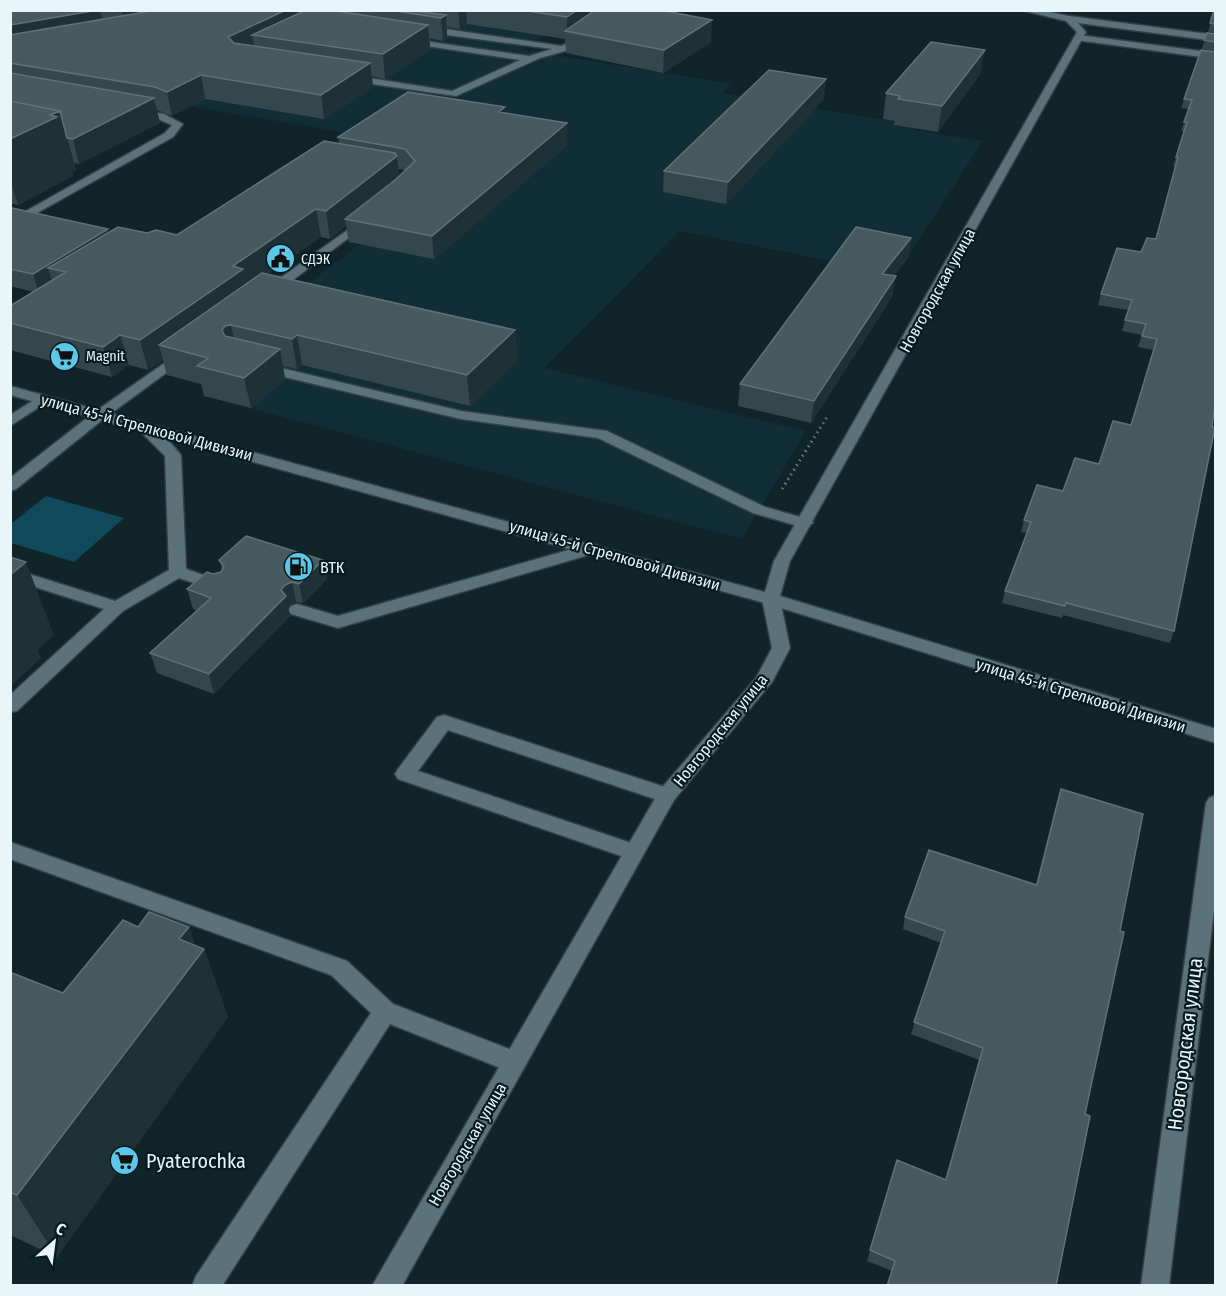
<svg xmlns="http://www.w3.org/2000/svg" width="1226" height="1296" font-family="'Fira Sans Condensed',sans-serif">
<style>
.built{fill:#112e37}
.green{fill:#104a5a}
.lines{fill:none;stroke-linecap:round;stroke-linejoin:round}
.lane-casing{stroke:#334046;stroke-width:3}
.street-casing{stroke:#334046;stroke-width:3}
.secondary-casing{stroke:#334046;stroke-width:3}
.path{stroke:#68797e;stroke-width:3;stroke-dasharray:1.5 4;stroke-linecap:butt}
.lane{fill:#5c727a;fill-rule:evenodd}
.street{fill:#5c727a;fill-rule:evenodd}
.secondary{fill:#5c727a;fill-rule:evenodd}
.wall{fill:#33474d;fill-rule:evenodd}
.shaded-wall{fill:#1d3137}
.building{fill:#465a5f;stroke:#607278;stroke-width:1.5}
.labels{text-anchor:middle;stroke-width:4.5;stroke-linejoin:round;paint-order:stroke}
.far-poi-label{font-size:14px;fill:#e8f5f9;stroke:#071b21;text-anchor:start}
.street-label{font-size:16px;fill:#e8f5f9;stroke:#071b21}
.poi-label{font-size:16px;fill:#e8f5f9;stroke:#071b21;text-anchor:start}
.near-street-label{font-size:20px;fill:#e8f5f9;stroke:#071b21}
.near-poi-label{font-size:20px;fill:#e8f5f9;stroke:#071b21;text-anchor:start}
</style>
<rect width="100%" height="100%" fill="#10242a"/>
<path class="built" d="M10,11H558L524,32L543,36L523,50L731,84L722,93L897,122L915,128L914,130L983,141L896,274L680,231L544,368L806,431L742,539L204,396L215,388L181,379L478,155L11,76Z"/>
<path class="green" d="M46,496L124,518L74,562L11,543V524Z"/>
<g class="lines">
<defs>
<path id="lane" d="M614,10H624L569,50L540,58L456,96L350,81L345,78L350,75L452,91L520,60L406,43L402,40L403,38L529,56L552,49L425,32L421,29L425,26L562,46Z
M1079,35L1216,53V59L1076,40L1075,38Z
M135,109L164,114L183,124L173,137L10,228V220L165,133L172,125L158,119L131,114V110Z
M367,216L373,219L371,221L273,295H265L263,292L265,289Z
M183,350L190,354L188,357L106,417L16,489L10,491V478L96,411Z
M260,363L461,411L607,431L765,507L811,520L813,523L805,528L753,513L598,438L461,419L255,370L253,367L255,364Z
M42,395L49,399L47,402L10,426V415Z
M142,422C156,425 172,444 181,455L186,569L224,582L227,586L224,590L218,591L179,578L123,611L17,711L10,712V695L104,609L10,579V568L115,601L169,570L165,456L135,426Z
M593,543L601,548L599,552L338,628L291,614L288,610L291,606L297,604L338,616Z
M444,715L674,790L677,795L674,800L667,803L448,730L418,771L640,846L644,852L640,858L633,860L398,779L395,774L398,769L437,717Z
M10,842L347,961L393,1004L522,1054L525,1062L522,1070L513,1073L390,1024L222,1286H192L196,1276L371,1013L331,975L10,859Z"/>
<path id="street" d="M771,593L777,595L780,599L790,648L772,682L674,800L402,1286H372L660,790L756,678L772,648L762,599L765,595Z
M1216,795V893L1169,1286H1141L1206,803L1209,798Z"/>
<path id="secondary" d="M1021,10H1040L1069,16L1216,35V41L1078,23L1086,32L790,561L780,596L1216,729V743L765,603L10,395V386L765,592L774,561L1077,32L1066,21Z"/>
</defs>
<use href="#lane" class="lane-casing"/>
<use href="#street" class="street-casing"/>
<use href="#secondary" class="secondary-casing"/>
<path class="path" d="M782,489L827,417"/>
<use href="#lane" class="lane"/>
<use href="#street" class="street"/>
<use href="#secondary" class="secondary"/>
</g>
<path class="wall" d="M10,10H671L670,12L711,42L663,73L566,53L565,39L467,24L460,29L447,27V38L443,41L430,38V49L385,79L372,76L373,87L324,119L205,99L172,116L157,110L160,123L79,164L74,163L76,170L72,172L73,176L18,205L10,203Z
M1214,10H1215V33L1208,32Z
M1207,33L1215,34V51L1202,49Z
M1215,52L1174,631L1170,643L1063,615L1062,618L1002,603L1005,591L1027,533L1021,532L1024,520L1099,464L1131,425L1154,350L1138,347L1142,335L1122,331L1128,310L1098,305L1101,294L1141,252L1156,239L1176,167L1173,166L1184,132L1181,131L1189,109L1181,108L1184,99Z
M980,74L938,132L894,125L895,121L883,119L886,93Z
M824,99L726,204L663,192L664,171Z
M505,113L567,145L434,259L349,242L346,226L330,239L321,237L268,274L515,330L517,360L470,406L302,365L297,369L283,366L285,379L251,408L204,396L201,384L167,375L163,360L148,370L129,365L112,377L10,350V306L34,292L10,286V209L109,233H147L177,235L339,144L338,137ZM398,169L405,170L399,176Z
M911,238L908,258L894,276L892,297L811,423L738,406L740,384Z
M219,560H323L327,579L303,603L296,602L289,605L288,606L290,616L214,694L157,673L150,653L197,611L193,609L187,589L221,572L222,570Z
M1061,789L1120,931L892,1271L867,1261L897,1160L945,1179L979,1060L911,1034L941,943L903,929L905,917L1036,884L1057,801Z
M138,927H189L195,945L204,949L228,1017L57,1257L10,1235V972L63,993Z"/>
<path class="shaded-wall" d="M100,10L105,32L10,49V25Z
M122,10H175L126,29Z
M286,10H313L252,35L255,49L232,60L228,37Z
M458,10H466L467,24L460,29Z
M577,10H609L567,31V17Z
M446,15L447,38L443,41L441,18Z
M712,20L711,42L663,73L664,50Z
M428,25L430,49L385,79L383,54Z
M985,50L980,74L938,132L942,106Z
M370,63L373,87L324,119L321,95Z
M201,75L205,99L172,116L167,92Z
M826,79L824,99L726,204L728,182Z
M154,98L160,123L79,164L73,139Z
M60,111L76,170L72,172L73,176L18,205L10,180V139L50,115Z
M567,123V145L434,259L432,236Z
M397,156L400,183L345,219L346,226L330,239L326,211Z
M316,209L321,237L248,289L159,345L163,360L148,370L140,340L233,266Z
M108,229L112,247L48,268L53,284L39,293L33,274Z
M911,238L908,258L879,294L882,274Z
M896,276L892,297L811,423L814,401Z
M231,325L238,355L232,356L222,330L225,326Z
M515,330L517,360L470,406L467,375Z
M120,335L129,365L112,377L103,347Z
M297,335L302,365L297,369L292,339Z
M280,349L285,379L251,408L244,378Z
M10,557L26,562L54,635L38,650L41,658L10,687Z
M323,560L327,579L303,603L299,584Z
M292,582L296,602L289,605L288,606L290,616L214,694L209,674L281,590L285,585Z
M189,927L199,955L204,949L228,1017L57,1257L17,1195L179,939Z"/>
<path class="building" d="M10,10H98L10,25Z
M157,10H286L228,37L234,43L370,63L321,95L201,75L167,92L155,87L10,63V35Z
M306,10H329L428,25L383,54L252,35Z
M389,10H407L446,15L441,18Z
M520,10H577L567,17Z
M595,10H660L712,20L664,50L565,31Z
M1214,10H1215V24L1210,23Z
M1207,33L1215,34V42L1204,40Z
M931,42L985,50L942,106L898,99L900,96L886,93Z
M1201,50L1215,52V404L1212,427H1215L1174,631L1066,603L1065,606L1005,591L1031,522L1024,520L1037,485L1063,491L1075,458L1099,464L1113,421L1131,425L1157,339L1142,336L1146,324L1125,320L1132,300L1101,294L1117,248L1141,252L1147,238L1156,239L1178,157H1176L1187,122H1184L1192,100L1184,99Z
M769,70L826,79L728,182L664,171Z
M10,73L154,98L73,139L67,138L60,111L10,101Z
M408,92L505,107L499,112L567,123L432,236L345,219L395,180L415,161L405,149L338,137Z
M10,101L60,111L50,115L57,117L10,139Z
M324,141L395,153L397,156L326,211L316,209L233,266L243,269L140,340L120,335L103,347L10,323V306L66,272L48,268L118,227L147,233L156,230L177,235Z
M12,208L108,229L33,274L10,269V209Z
M856,227L911,238L882,274L896,276L814,401L740,384Z
M262,273L515,330L467,375L297,335L292,339L231,325L225,326L222,330L225,336L280,349L244,378L197,366L208,358L159,345Z
M246,536L323,560L299,584L292,582L285,585L281,590L286,596L209,674L150,653L211,598L187,589L207,572L213,574L221,572L224,566L219,560Z
M10,557L26,562L10,575Z
M1061,789L1143,814L1120,931L1124,932L1085,1114L1090,1116L1056,1286H887L895,1261L870,1250L897,1160L946,1180L983,1048L914,1022L945,931L905,917L929,850L1037,885Z
M149,912L189,927L179,939L204,949L17,1195L10,1192V972L63,993L123,920L138,927Z"/>
<defs>
<symbol id="civic-disc" viewBox="-11 -11 22 22"><circle r="9.5" fill="#5cc7e8" stroke="#071b21"/><path d="M-.6-6.5H3V-4.5H.6V-3L4-1V1h2V6H-6V1h2V-1L-.6-3ZM-1.2 2.5V6h2.4V2.5Z" fill="#111"/></symbol>
<symbol id="supermarket-disc" viewBox="-11 -11 22 22"><circle r="9.5" fill="#5cc7e8" stroke="#071b21"/><path d="M-6-5.5h2.5l.6 2H6L4.5 2H-2.5L-4.4-4H-6ZM-1.5 3.2a1.3 1.3 0 1 0 .1 0ZM3 3.2a1.3 1.3 0 1 0 .1 0Z" fill="#111"/></symbol>
<symbol id="fuel-disc" viewBox="-11 -11 22 22"><circle r="9.5" fill="#5cc7e8" stroke="#071b21"/><path d="M-5.5-6h7V0h2V4h1.3V-2.5L3-4.5l.8-.8L6-3V5H2.5V1h-1V6h-7ZM-4.2-4.7v3.2H.2V-4.7Z" fill="#111"/></symbol>
</defs>
<g fill-rule="evenodd">
<use href="#civic-disc" x="264" y="242" width="33" height="33"/>
<use href="#supermarket-disc" x="48" y="340" width="33" height="33"/>
<use href="#fuel-disc" x="282" y="550" width="33" height="33"/>
<use href="#supermarket-disc" x="108" y="1144" width="33" height="33"/>
</g>
<g class="labels">
<g class="far-poi-label">
<text x="301" y="264">СДЭК</text>
<text x="86" y="361">Magnit</text>
</g>
<g class="street-label">
<text transform="translate(937 290) rotate(-61)" y="6">Новгородская улица</text>
<text transform="translate(147 427) rotate(15)" y="6">улица 45-й Стрелковой Дивизии</text>
<text transform="translate(615 555) rotate(16)" y="6">улица 45-й Стрелковой Дивизии</text>
<text transform="translate(1081 695) rotate(17)" y="6">улица 45-й Стрелковой Дивизии</text>
<text transform="translate(720 730) rotate(-51)" y="6">Новгородская улица</text>
<text transform="translate(467 1144) rotate(-60)" y="6">Новгородская улица</text>
</g>
<g class="poi-label">
<text x="320" y="573">ВТК</text>
</g>
<g class="near-street-label">
<text transform="translate(1185 1044) rotate(-83)" y="7">Новгородская улица</text>
</g>
<g class="near-poi-label">
<text x="146" y="1168">Pyaterochka</text>
</g>
</g>
<rect width="1226" height="1296" fill="none" stroke="#e8f5f9" stroke-width="24"/>
<g transform="translate(54 1242) rotate(28)" stroke="#071b21" stroke-width="4.5" paint-order="stroke">
<path d="M0-4.5L10 22L0 15L-10 22Z" fill="#e8f5f9"/>
<text y="-9" font-size="16" font-weight="bold" text-anchor="middle" fill="#e8f5f9">С</text>
</g>
</svg>
